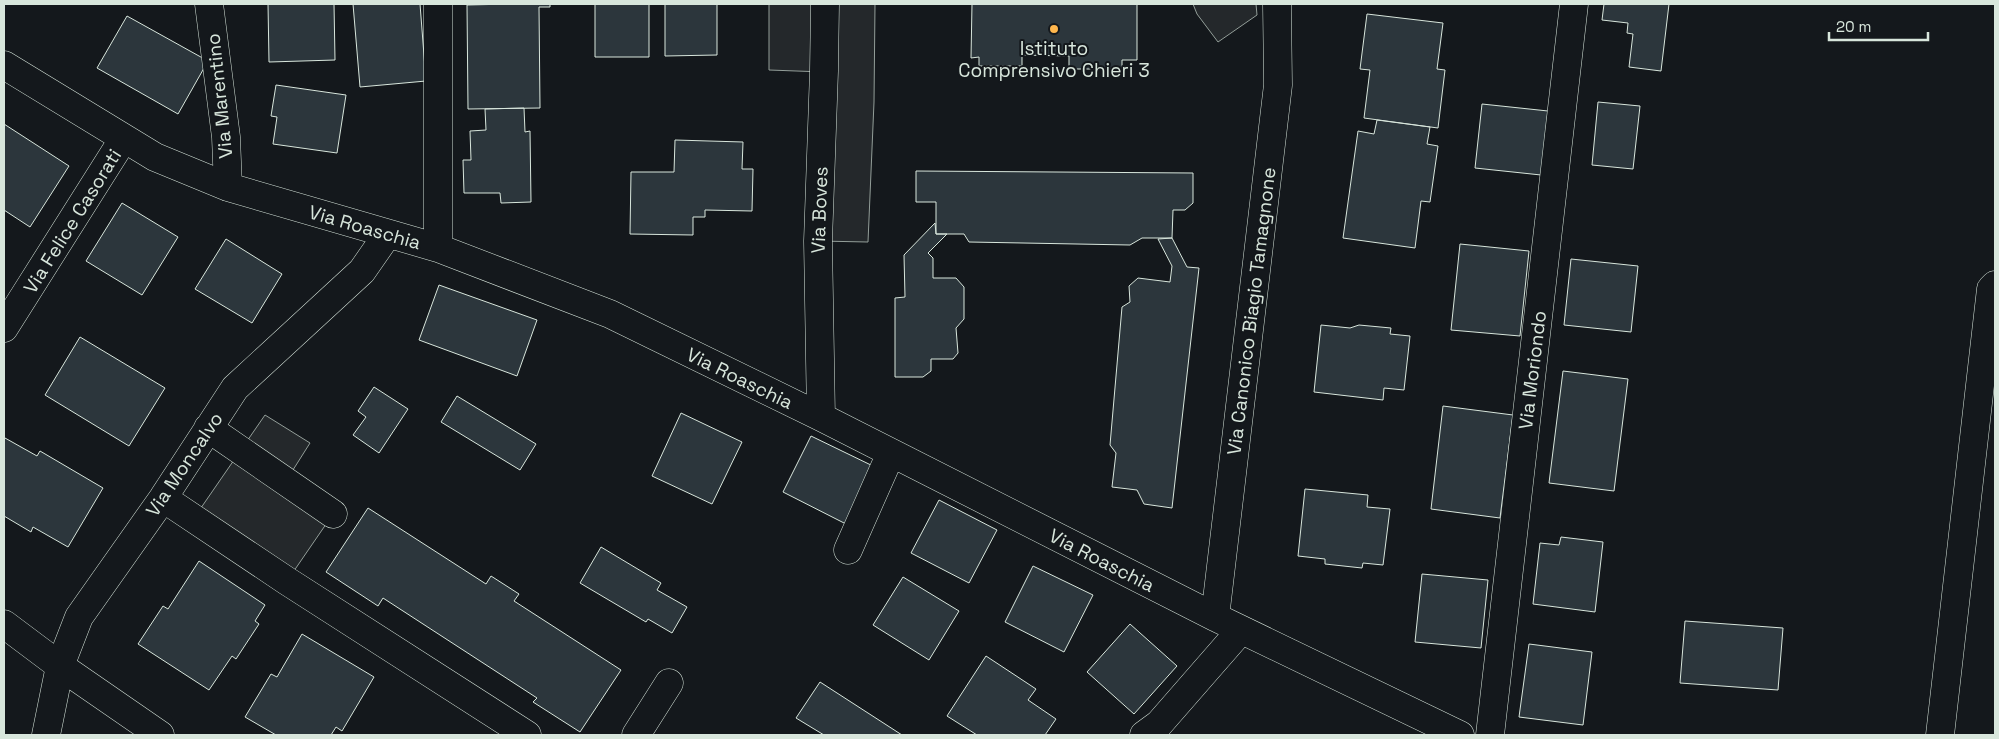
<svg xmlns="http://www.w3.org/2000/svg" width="1999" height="739" font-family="'Space Grotesk',sans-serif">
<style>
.parking{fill:#24282b;stroke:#939e99}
.building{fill:#2c363c;stroke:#d8e6dc}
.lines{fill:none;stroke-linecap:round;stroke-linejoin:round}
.minor-casing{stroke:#d8e6dc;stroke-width:29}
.minor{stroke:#14181c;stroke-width:28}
.poi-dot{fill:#ffb74d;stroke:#14181c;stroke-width:2}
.labels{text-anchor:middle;stroke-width:4;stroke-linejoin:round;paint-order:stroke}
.poi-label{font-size:19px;fill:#d8e6dc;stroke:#14181c}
.street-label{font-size:19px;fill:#d8e6dc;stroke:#14181c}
</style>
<rect width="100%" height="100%" fill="#14181c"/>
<path class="parking" d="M769,4H875L874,102L868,242L818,241L824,72L769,70Z
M1193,4H1256L1257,15L1218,42L1197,14Z
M265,415L310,443L286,481L333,514L287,581L194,518Z"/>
<path class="building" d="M268,4H334L335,60L269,62Z
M353,4H420L426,81L360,87Z
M511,4H550V7H539L540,108L468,109L467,5Z
M595,4H649V57H595Z
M665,4H717V55L665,56Z
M972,4H1137V60H1122V69H1069V56L1022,55V66H979V57L971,58Z
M1604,4H1669L1661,71L1629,67L1633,34L1627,33L1628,23L1602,20Z
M1367,14L1443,23L1437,69L1445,70L1438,128L1364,118L1370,70L1360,69Z
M127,16L208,61L178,114L97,68Z
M276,85L346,95L337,153L273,144L277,117L271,116Z
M1598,102L1640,106L1633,169L1592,165Z
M1482,104L1548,111L1541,175L1475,168Z
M524,108L525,132L530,131L531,202L501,203L500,193H464L463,160H471L470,131L486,130L485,109Z
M1377,120L1430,127L1427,144L1438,146L1430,202L1421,201L1415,248L1343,238L1358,131L1374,134Z
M4,124L69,166L30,227L4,210Z
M675,140L743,142L742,169H753L752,211L705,210V217H693V235L630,234L631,172H674Z
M916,171L1193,173V203L1185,210H1173L1172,238H1142L1130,245L969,242L964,234H936V202H916Z
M122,203L178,237L142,295L86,261Z
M935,223L936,234H947L928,253L933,258V278H956L964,287V319L956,328L958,353L953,359H931V371L923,377H895V298L905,297L904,255Z
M1172,238L1187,267L1199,268L1172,508L1144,504L1137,490L1112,487L1116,453L1110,445L1122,307L1130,302L1129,286L1138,278L1170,282L1172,266L1158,239Z
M226,239L282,274L252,323L195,289Z
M1460,244L1529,251L1520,336L1451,330Z
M1571,259L1638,266L1631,332L1564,325Z
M439,285L537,320L517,376L419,340Z
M1321,325L1350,328L1359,325L1391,328L1390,334L1410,336L1404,390L1384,388L1383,400L1314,392Z
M80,337L165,388L129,446L45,395Z
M1563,371L1628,379L1614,491L1549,483Z
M374,387L408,409L379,453L353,435L366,417L358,411Z
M457,396L536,444L520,470L441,422Z
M1443,406L1513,415L1500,518L1431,509Z
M681,413L742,442L712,504L652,476Z
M811,436L875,467L846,524L783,492Z
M5,438L37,456L40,451L103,488L68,547L33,527L31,532L4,516V440Z
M1305,489L1368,495L1367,507L1390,509L1383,565L1363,563L1362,568L1325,564V559L1298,556Z
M939,500L997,530L969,583L911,553Z
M368,508L486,584L491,576L519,594L514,601L621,670L580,732L533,702L537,698L383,598L378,606L326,572Z
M1561,537L1603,542L1595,612L1533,604L1540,543L1559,545Z
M601,547L661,583L657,590L687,607L672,633L648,619L646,622L580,583Z
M199,561L265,605L255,621L259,624L236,659L232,656L209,690L138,644L163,606L168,609Z
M1033,566L1093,595L1064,652L1005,622Z
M1422,574L1488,580L1481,648L1415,642Z
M903,577L959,611L929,660L873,625Z
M1685,621L1783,628L1778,690L1680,683Z
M1130,624L1177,666L1134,714L1087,672Z
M302,634L374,677L342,731L336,727L331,735H276L245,717L271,674L277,677Z
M1529,644L1592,652L1583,725L1519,717Z
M986,656L1036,689L1028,700L1056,719L1045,735H977L947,716Z
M820,682L902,735H824L796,718Z"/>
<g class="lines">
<defs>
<path id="minor" d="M209,4L226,137L228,187
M4,65L155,157L228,187L438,248L610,314L821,417L1215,617L1460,735
M438,248V4
M4,328L124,138
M821,417L818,241L824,71L825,4
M208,428L333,514
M163,498L287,581L527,735
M848,550L891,453
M1215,617L1278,85L1277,4
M4,624L60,666L160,735
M46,735L60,666L79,617L163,498L235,388L362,271L387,235
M636,735L669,683
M1144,735L1159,724L1241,630
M1490,735L1574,4
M1940,735L1991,289L1995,285"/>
</defs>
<use href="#minor" class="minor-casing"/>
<use href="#minor" class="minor"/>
</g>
<circle class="poi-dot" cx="1054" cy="29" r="5"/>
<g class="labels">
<g class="poi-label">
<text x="1054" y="55">Istituto<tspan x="1054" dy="22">Comprensivo Chieri 3</tspan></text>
</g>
<g class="street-label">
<text transform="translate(219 96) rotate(-96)" y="7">Via Marentino</text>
<text transform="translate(819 210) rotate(-88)" y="7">Via Boves</text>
<text transform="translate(72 221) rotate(-58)" y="7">Via Felice Casorati</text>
<text transform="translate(365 227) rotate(16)" y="7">Via Roaschia</text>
<text transform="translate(1251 311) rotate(-83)" y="7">Via Canonico Biagio Tamagnone</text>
<text transform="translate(1532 370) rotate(-83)" y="7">Via Moriondo</text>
<text transform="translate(740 378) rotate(26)" y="7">Via Roaschia</text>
<text transform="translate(184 464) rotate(-56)" y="7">Via Moncalvo</text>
<text transform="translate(1102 560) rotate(27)" y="7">Via Roaschia</text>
</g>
</g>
<rect width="1999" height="739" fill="none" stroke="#d8e6dc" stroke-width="10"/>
<path d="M1829 32v8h99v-8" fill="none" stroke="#d8e6dc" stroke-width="2.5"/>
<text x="1836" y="32" font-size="15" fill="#d8e6dc" stroke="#14181c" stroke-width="4" paint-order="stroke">20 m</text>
</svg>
